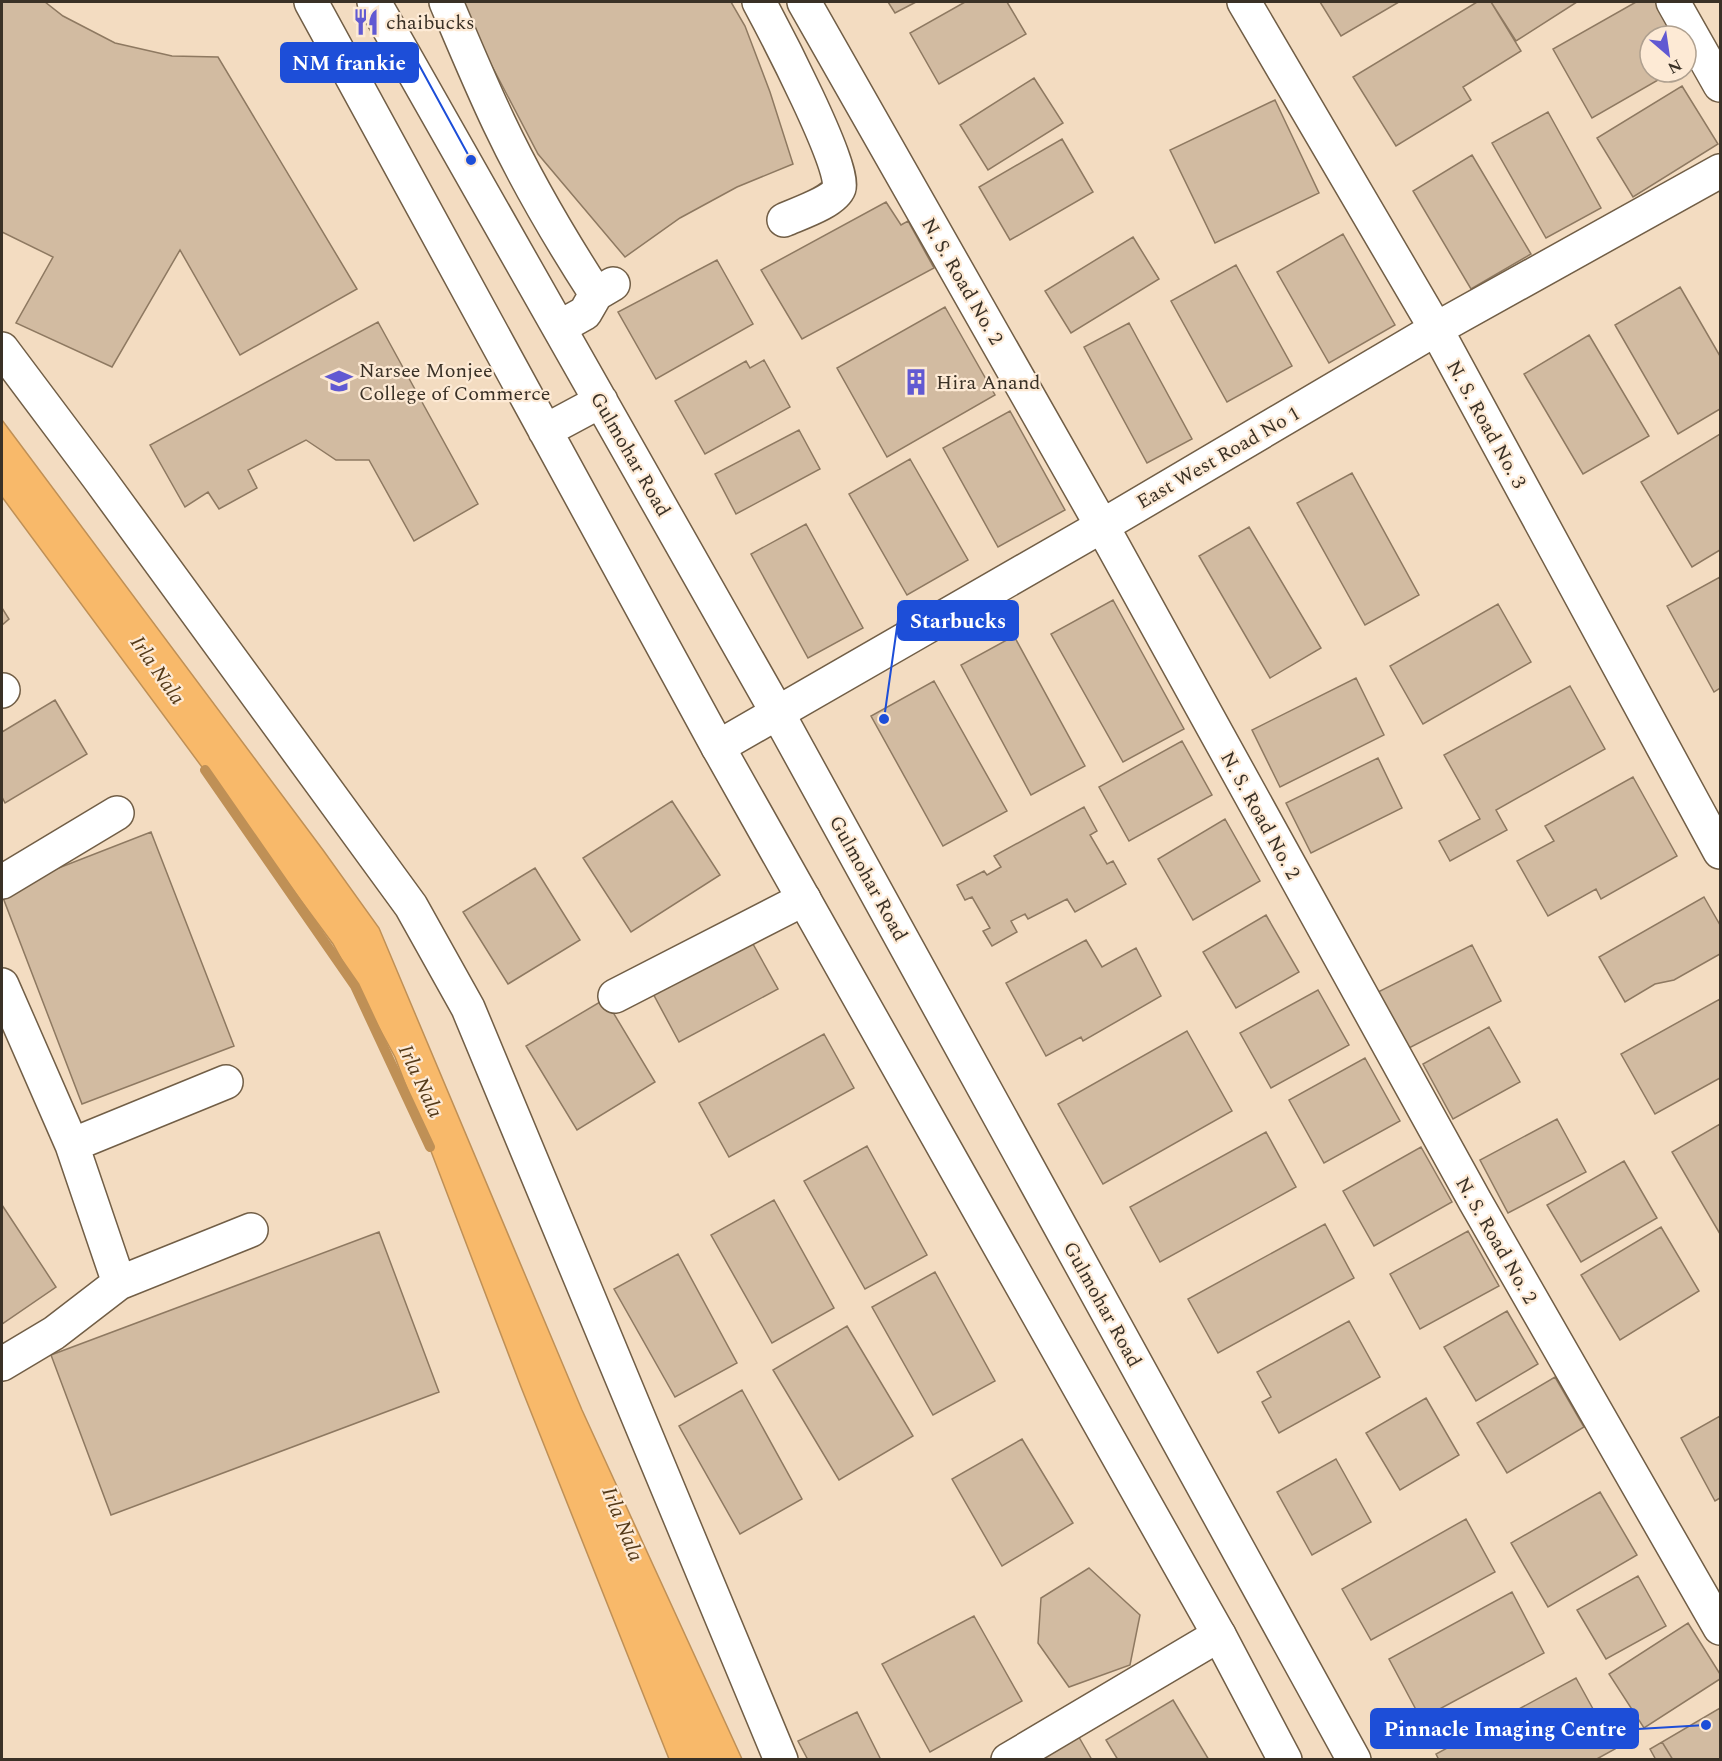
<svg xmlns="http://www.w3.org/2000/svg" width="1722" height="1761" font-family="Spectral,serif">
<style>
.water{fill:#f8b96a;stroke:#bf9056;stroke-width:1.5}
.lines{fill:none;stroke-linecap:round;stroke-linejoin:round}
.stream{stroke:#bf9056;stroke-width:10}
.building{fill:#d2bba1;stroke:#8e7961;stroke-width:1.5}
.minor-casing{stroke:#715e46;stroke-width:36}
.major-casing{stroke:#715e46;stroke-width:36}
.minor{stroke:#fff;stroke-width:33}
.major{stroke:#fff;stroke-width:33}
.labels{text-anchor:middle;stroke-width:4.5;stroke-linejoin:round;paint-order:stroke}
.poi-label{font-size:20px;fill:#3a3126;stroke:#fdead5;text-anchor:start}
.street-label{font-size:20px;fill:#3a3126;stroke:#fdead5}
.water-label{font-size:21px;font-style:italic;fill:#543a19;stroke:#fdead5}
.leader{fill:none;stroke:#1d4ed8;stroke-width:2}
.callout-dot{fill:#1d4ed8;stroke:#fdead5;stroke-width:2}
.callout{fill:#1d4ed8;stroke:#1d4ed8;stroke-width:2}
.callout-label{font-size:21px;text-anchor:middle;font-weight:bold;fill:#fff}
</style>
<rect width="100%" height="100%" fill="#f3dcc1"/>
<path class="water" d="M2,420L323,850L379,928L582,1410L742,1759H669L521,1387L395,1057L333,944L2,497Z"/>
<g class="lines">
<path class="stream" d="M205,770L355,986L430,1147"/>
</g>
<path class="building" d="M2,2H45L63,16L115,43L172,56L218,57L357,289L240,355L180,250L112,367L16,323L53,257L2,232Z
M462,2H731L745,26L770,92L793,164L737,187L680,218L625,257L538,154L471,26Z
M888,2H916L895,13Z
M965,2H1007L1026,34L939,84L910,33Z
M1320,2H1399L1341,36Z
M1477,2H1491L1521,51L1463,87L1471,100L1396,146L1353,77Z
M1491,2H1577L1516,41Z
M1636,2H1658L1678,36H1650V72H1672L1592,118L1553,49Z
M1034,78L1063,123L988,170L960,125Z
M1682,86L1718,144L1633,197L1597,138Z
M1275,100L1319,193L1215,243L1170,150Z
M1548,112L1601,208L1546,238L1492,143Z
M1062,139L1093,192L1010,240L979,187Z
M1472,155L1531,254L1471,289L1413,191Z
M886,202L901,225L908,221L934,268L802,339L761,270Z
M1343,234L1395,325L1329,363L1277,272Z
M1133,237L1159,279L1071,333L1045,291Z
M717,260L753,324L656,379L618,312Z
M1236,265L1292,366L1227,402L1171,301Z
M1680,287L1720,356V409L1678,434L1615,325Z
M945,307L995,395L887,457L837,368Z
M378,322L478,504L414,541L369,460H336L306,440L248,470L257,488L219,509L208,492L185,507L150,445Z
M1129,323L1192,439L1147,463L1084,347Z
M1589,335L1649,436L1583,474L1524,374Z
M764,360L790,407L705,454L675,401L746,361L750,368Z
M1010,411L1065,510L998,547L943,448Z
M799,430L820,469L736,514L715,474Z
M1720,434V550L1692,567L1641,482Z
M910,459L968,560L907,595L849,494Z
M1352,473L1419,595L1365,625L1297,503Z
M806,524L863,628L808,658L751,554Z
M1249,527L1321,648L1270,678L1199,556Z
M1720,577V688L1714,692L1667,606Z
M1113,600L1184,729L1123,762L1051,634Z
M1498,604L1531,662L1423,724L1390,666Z
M2,608L9,619L2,625Z
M1014,636L1085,766L1031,795L961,665Z
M1356,678L1384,735L1280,787L1252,730Z
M934,681L1007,811L943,846L871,716Z
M1570,686L1605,749L1496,810L1507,830L1450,861L1439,841L1480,819L1444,755Z
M55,700L87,754L5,803L2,797V732Z
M1182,741L1212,795L1129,841L1099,787Z
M1378,758L1402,808L1311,853L1286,803Z
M1633,777L1677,856L1601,899L1596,889L1548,916L1517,861L1554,841L1545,826Z
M672,801L720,875L631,932L583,858Z
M1084,807L1097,831L1090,835L1107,864L1113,861L1126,884L1075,912L1067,899L1028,919L1025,914L1011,921L1017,932L992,946L983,931L990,928L972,897L965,900L957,885L984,871L987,875L1001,867L994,856Z
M1225,819L1260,881L1193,920L1158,859Z
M151,832L234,1046L82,1104L2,895V890Z
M535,868L580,940L508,984L463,912Z
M1704,897L1720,925V954L1674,980L1655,984L1625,1002L1599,957Z
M1266,915L1299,972L1236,1008L1203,952Z
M748,935L778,989L679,1042L650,988Z
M1086,940L1102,967L1136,948L1161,996L1083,1041L1081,1037L1046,1056L1006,983Z
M1472,945L1501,1001L1407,1049L1378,992Z
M1318,990L1349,1045L1271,1088L1240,1033Z
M605,999L655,1082L577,1130L526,1046Z
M1720,999V1078L1655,1114L1621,1054Z
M1489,1027L1520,1082L1453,1119L1423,1064Z
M1187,1031L1232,1111L1103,1184L1058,1104Z
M824,1034L854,1088L729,1157L699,1103Z
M1365,1058L1400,1121L1324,1163L1289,1100Z
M1557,1119L1586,1172L1508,1213L1480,1160Z
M1720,1124V1234L1672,1152Z
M1266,1132L1296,1187L1160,1262L1130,1207Z
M867,1146L927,1255L865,1289L804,1181Z
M1421,1147L1452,1202L1374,1246L1343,1191Z
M1624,1161L1657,1218L1581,1262L1547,1205Z
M774,1200L834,1308L772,1343L711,1235Z
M2,1205L56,1287L2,1324Z
M1325,1224L1354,1278L1218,1353L1188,1299Z
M1661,1227L1699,1291L1620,1340L1581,1275Z
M1468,1231L1499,1286L1420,1329L1390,1274Z
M379,1232L439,1392L111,1515L51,1355Z
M678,1254L737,1363L675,1397L614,1289Z
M935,1272L995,1381L933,1415L872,1307Z
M1507,1311L1538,1364L1476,1401L1444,1347Z
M1349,1321L1380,1377L1279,1433L1262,1402L1271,1397L1257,1372Z
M847,1326L913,1436L839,1480L773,1370Z
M1555,1377L1584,1427L1507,1473L1477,1423Z
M742,1390L802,1499L740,1534L679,1426Z
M1426,1398L1459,1455L1400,1490L1366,1433Z
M1720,1416V1498L1715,1501L1681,1438Z
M1022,1439L1073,1523L1002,1566L952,1479Z
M1336,1459L1371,1522L1312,1555L1277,1492Z
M1600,1492L1637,1555L1548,1607L1511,1543Z
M1466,1519L1495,1572L1371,1640L1342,1589Z
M1089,1568L1140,1615L1130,1665L1069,1687L1038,1643L1041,1598Z
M1638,1576L1666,1626L1606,1659L1577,1610Z
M1512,1592L1544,1653L1421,1719L1389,1659Z
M974,1616L1022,1701L930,1752L882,1664Z
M1688,1623L1720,1674V1679L1644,1728L1609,1674Z
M1576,1678L1615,1749L1595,1760H1439L1436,1754Z
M1173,1700L1209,1760H1118L1106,1740Z
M1720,1708V1760H1656L1650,1749Z
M1720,1708V1760H1673L1662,1742Z
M857,1712L881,1760H808L798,1741Z
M1072,1725L1092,1760H1015Z"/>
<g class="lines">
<defs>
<path id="minor" d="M446,2C463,42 480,83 499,123C527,182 561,240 596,294
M759,2C773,28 846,167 839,188C834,202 797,214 784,220
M804,2L1102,526L1475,1201L1720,1628
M1244,2L1436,329L1720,852
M1673,2L1720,85
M560,327L585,313L596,294L613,284
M2,349L98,477L411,906L468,1008L781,1760
M2,691L3,690
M718,747L1102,526L1436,329L1720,171
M2,882L117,813
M2,985L72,1145L119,1283L54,1333L2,1364
M615,996L804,899
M72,1145L226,1082
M119,1283L251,1230
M1008,1760L1219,1635"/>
<path id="major" d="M311,2L718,747L1219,1635L1285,1760
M374,2L777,712L1354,1760
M545,431L601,401"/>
</defs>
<use href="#minor" class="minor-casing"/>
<use href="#major" class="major-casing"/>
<use href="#minor" class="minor"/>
<use href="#major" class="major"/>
</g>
<defs>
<symbol id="restaurant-bare" viewBox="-9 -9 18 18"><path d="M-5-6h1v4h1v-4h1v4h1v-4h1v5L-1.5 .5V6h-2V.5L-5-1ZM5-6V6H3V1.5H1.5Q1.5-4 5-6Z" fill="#6159d2" stroke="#fdead5" stroke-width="2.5" paint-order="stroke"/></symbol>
<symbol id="university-bare" viewBox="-9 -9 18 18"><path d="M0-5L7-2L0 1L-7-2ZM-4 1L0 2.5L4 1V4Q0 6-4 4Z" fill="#6159d2" stroke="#fdead5" stroke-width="2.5" paint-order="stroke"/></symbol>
<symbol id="building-bare" viewBox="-9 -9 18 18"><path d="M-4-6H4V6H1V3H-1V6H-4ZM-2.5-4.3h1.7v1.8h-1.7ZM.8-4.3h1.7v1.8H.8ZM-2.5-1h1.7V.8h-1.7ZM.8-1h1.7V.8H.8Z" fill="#6159d2" stroke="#fdead5" stroke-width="2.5" paint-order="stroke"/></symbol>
</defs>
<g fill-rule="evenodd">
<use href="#restaurant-bare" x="347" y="3" width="38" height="38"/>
<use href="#university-bare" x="320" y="362" width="38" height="38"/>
<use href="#building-bare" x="897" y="363" width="38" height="38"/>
</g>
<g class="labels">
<g class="poi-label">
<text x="386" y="29">chaibucks</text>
<text x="359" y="377">Narsee Monjee<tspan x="359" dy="23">College of Commerce</tspan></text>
<text x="936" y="389">Hira Anand</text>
</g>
<g class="street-label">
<text transform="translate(963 281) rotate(60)" y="7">N. S. Road No. 2</text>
<text transform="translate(1487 424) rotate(61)" y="7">N. S. Road No. 3</text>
<text transform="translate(631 454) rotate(60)" y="7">Gulmohar Road</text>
<text transform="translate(1218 457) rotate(-30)" y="7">East West Road No 1</text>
<text transform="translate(1261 815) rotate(61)" y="7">N. S. Road No. 2</text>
<text transform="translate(869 878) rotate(61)" y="7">Gulmohar Road</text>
<text transform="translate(1497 1240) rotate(60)" y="7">N. S. Road No. 2</text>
<text transform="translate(1103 1304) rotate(61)" y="7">Gulmohar Road</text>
</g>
<g class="water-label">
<text transform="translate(158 670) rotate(55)" y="7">Irla Nala</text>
<text transform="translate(421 1081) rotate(65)" y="7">Irla Nala</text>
<text transform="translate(623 1524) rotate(68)" y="7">Irla Nala</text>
</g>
</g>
<path class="leader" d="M471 160L418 63M884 719L898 620M1706 1725L1638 1729"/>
<g class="callout-dot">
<circle cx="471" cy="160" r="6"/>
<circle cx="884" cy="719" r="6"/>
<circle cx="1706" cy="1725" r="6"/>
</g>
<g class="callout">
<rect x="281" y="43" width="137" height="39" rx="6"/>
<rect x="898" y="601" width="120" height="39" rx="6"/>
<rect x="1371" y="1709" width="267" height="39" rx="6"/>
</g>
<g class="callout-label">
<text x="349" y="70">NM frankie</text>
<text x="958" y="628">Starbucks</text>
<text x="1505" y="1736">Pinnacle Imaging Centre</text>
</g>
<rect width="1722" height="1761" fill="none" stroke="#3a3126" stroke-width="6"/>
<g transform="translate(1668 54) rotate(151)"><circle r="28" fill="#fdead5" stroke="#afa08f" stroke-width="1.5"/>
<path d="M0-4.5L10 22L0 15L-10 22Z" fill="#6159d2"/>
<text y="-9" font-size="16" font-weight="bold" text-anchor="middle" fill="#3a3126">N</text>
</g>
</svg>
